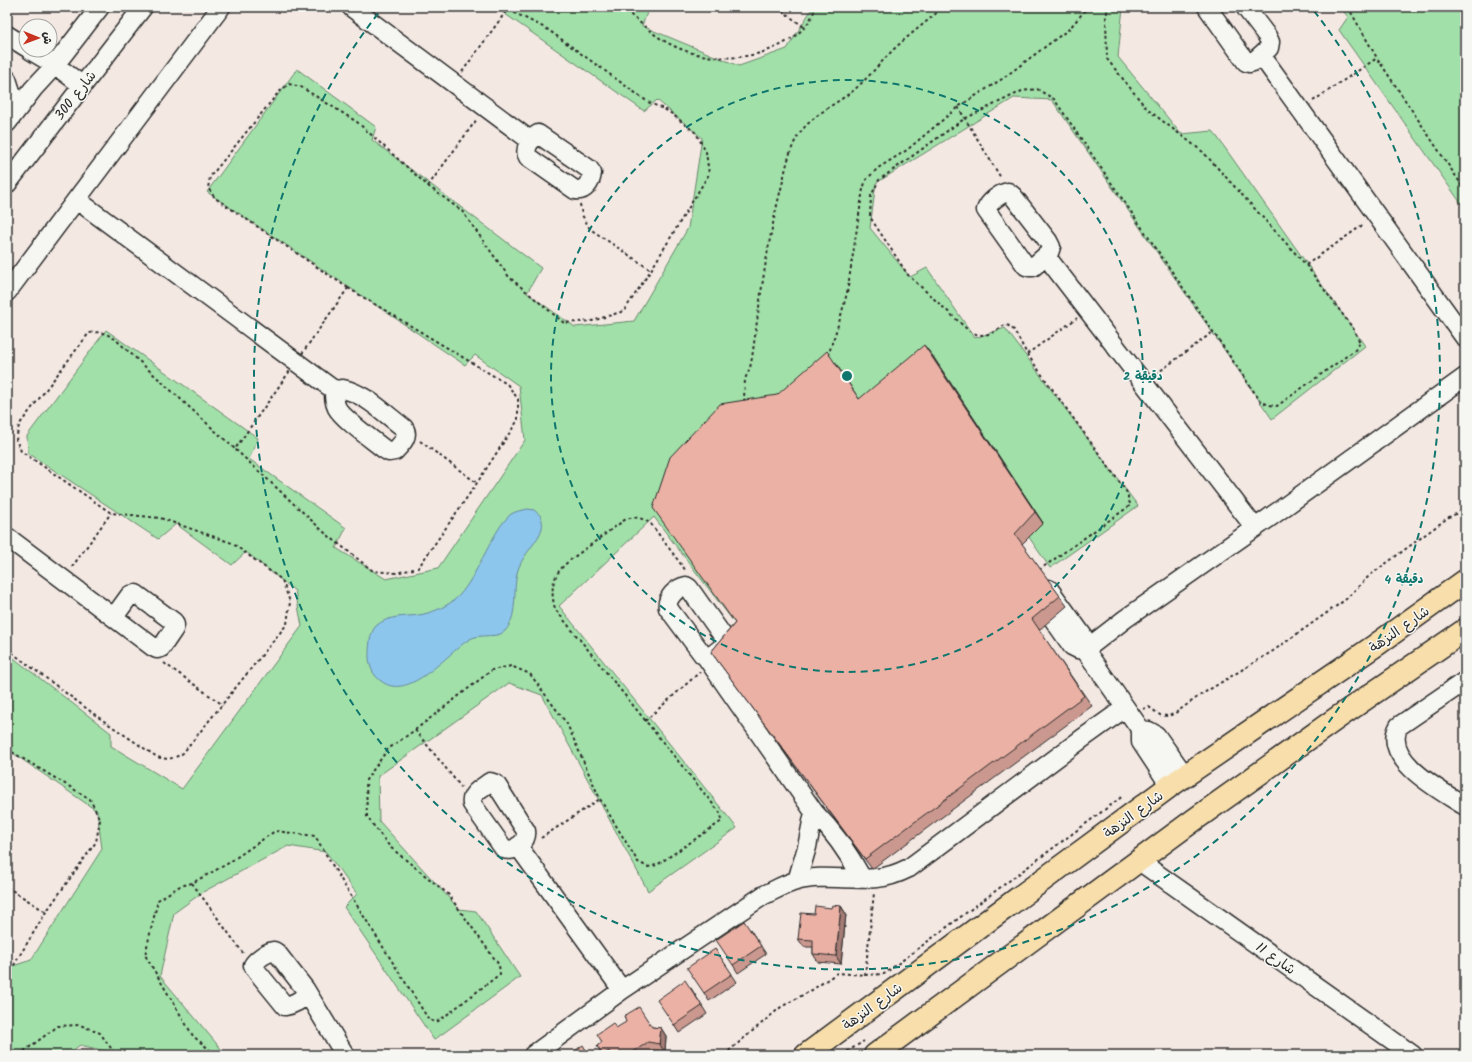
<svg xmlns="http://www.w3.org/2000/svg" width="1472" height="1062" font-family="Kalam,'Playpen Sans Arabic',sans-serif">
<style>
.green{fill:#a1e0a8;stroke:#66866a}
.water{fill:#8dc6ec;stroke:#66889f}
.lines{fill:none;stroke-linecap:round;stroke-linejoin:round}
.minor-casing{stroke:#2b2b2b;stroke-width:21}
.major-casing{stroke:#2b2b2b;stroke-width:25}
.path{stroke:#2b2b2b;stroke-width:2;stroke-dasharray:3 3;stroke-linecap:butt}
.minor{stroke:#f6f6f2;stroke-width:18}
.major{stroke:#f8deab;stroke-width:22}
.wall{fill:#ca988e;stroke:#2b2b2b}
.shaded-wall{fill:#a47c74;stroke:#2b2b2b}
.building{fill:#ebb1a5;stroke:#2b2b2b}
.ring{fill:none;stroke:#0f766e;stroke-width:2;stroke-dasharray:7 5}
.labels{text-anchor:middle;stroke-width:3;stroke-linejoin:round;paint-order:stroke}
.street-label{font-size:14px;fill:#2b2b2b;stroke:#f6f6f2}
.centre{fill:#0f766e;stroke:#f6f6f2;stroke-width:2}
.ring-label{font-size:12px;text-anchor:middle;font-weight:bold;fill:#0f766e;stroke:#f6f6f2;stroke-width:3;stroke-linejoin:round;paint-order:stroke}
</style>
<rect width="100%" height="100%" fill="#f4e8e3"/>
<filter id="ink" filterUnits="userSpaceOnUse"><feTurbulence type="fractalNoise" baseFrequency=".025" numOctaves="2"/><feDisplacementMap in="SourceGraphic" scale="8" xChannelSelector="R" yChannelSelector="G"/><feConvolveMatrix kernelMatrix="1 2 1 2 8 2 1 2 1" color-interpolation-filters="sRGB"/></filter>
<g filter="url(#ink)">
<path class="green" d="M495,7H645L648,10L642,26L739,66L787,49L813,7H1123L1118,57L1181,134L1213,131L1365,346L1272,419L1052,100L1014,98L876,183L870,228L910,277L927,268L975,338L1005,328L1138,506L1050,568L1022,527L750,643L654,517L559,606L737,828L648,891L542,695L509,683L378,776L379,821L459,909L476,911L520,977L434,1040L344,907L357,894L326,852L288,846L203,892L174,913L160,976L226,1055H115L114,1053L80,1045L67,1055H7V968L31,960L102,849L97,811L7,749V653L111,733V746L182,789L302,626L295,591L246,552L232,565L176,524L158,539L28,453L27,436L106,330L258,438L249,459L346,528L336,548L386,579L438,568L525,440L519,386L475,355L465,365L207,192L297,69L376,127L372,140L541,268L527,293L575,327L634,321L688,228L702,138L657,100L644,111Z
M1340,7H1465V209L1339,30L1348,17Z"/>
<path class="water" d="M528,509L534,510L541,516C542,520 543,525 542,528C540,539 523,555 519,567C511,587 520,614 505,631C497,639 480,633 470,639C448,652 409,703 381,681C373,675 370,668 369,658C369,649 369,633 376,626C388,615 405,617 419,615C431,613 443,608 453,601C470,589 485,550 498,530C501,525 506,518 511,514C516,511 523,510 528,509Z"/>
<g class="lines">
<defs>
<path id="minor" d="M351,7L531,141
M1207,7L1246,62L1249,63L1253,62L1269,48L1270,42L1267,36L1245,7
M7,35L26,47
M30,50L55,65L83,86
M1261,55L1465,338
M7,79L13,98V114
M7,123L33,89L55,65L100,7
M538,134L589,169L592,173C591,182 585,192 575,190L528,157C523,149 531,138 538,134Z
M7,184L143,7
M1008,192L1013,196L1048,241L1051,247L1049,253L1033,267H1030L1026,266L986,210C989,202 999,194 1008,192Z
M77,200L334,390
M1046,256L1255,528
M7,292L221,7
M343,389C366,394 385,414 404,428C410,437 400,445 395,451L389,452L384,449C373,440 343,419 337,408C334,402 334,397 334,390Z
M7,537L153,647L157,649L161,648L174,629L175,625L174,622L136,594L130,595L114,617
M686,586L689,588L725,639V645C719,649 710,660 703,655L668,608C666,598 676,588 686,586Z
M1049,589L1083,636L1085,650L1141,730V742L1170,786
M1039,599L1072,646L1078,649L1085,650L1125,619L1255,528L1465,377
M706,657L814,812C834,832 849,854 862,878
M1465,681L1399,726C1380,759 1443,792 1465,806
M1141,730L1149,731L1156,735L1185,776
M490,782L496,784L526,831C528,842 514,853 504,849L472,804C470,793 482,788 490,782Z
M518,846L622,990
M1139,861L1413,1055
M797,881L807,847L814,812
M306,993C303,1000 292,1005 285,1006L255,969L253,965C257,959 267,952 274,951L277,953L305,989L345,1055
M533,1055L622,990L764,895C775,890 785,884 796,881C822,874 850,881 877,878C889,877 899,873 909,868L1083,738L1125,708"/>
<path id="major" d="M806,1055L1170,786L1376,645L1465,581
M875,1055L1194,820L1340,716L1465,630"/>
</defs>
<use href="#minor" class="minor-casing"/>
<use href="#major" class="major-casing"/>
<path class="path" d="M621,7C638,20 653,36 672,45C713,66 771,61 804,28C809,23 813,14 816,7
M777,7L804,27
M1348,7L1377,58L1465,190
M462,72L507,10
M1313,101L1377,58
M958,107L1001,178
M428,186L477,119
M580,204L582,215L590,229L651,270
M1306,265L1364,224
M348,288L215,198L208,188L210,177L278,93L289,84L301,87L357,122L428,186L462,211L509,277L564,323L592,321L624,311L651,270L709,174L706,152L696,133L668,111L648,102L547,29L503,7
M348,288L507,384L518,399V420L477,483L418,568L396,573L373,571L325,533L235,449Z
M1027,354L1077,318
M828,356L840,319L847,293L863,189L866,180L878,168L907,150L958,107L1002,79L1069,29L1088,7
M1156,374L1213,332
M746,401L744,399L745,379L750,368L752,358C760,300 767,242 782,185C786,168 789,150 798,136C811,115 835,105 854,90C869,77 881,62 894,49C910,34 927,22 943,7
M420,441L477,483
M72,567L111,513
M1039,570L1131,505L1128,500V494L1027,354L1014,330L1006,324C994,333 982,340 968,330L908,275L870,217L871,196L879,180L964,119L1022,91L1037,89L1054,99L1261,402L1270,405L1277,406L1355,350L1360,343L1355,331L1306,265L1203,152L1147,109L1107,59L1106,17L1108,7
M7,649L98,717L157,757C167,760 174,759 183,753L287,624L290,602L282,580L232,543L160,518L111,513L21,451L16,440L19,425L89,333C99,331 106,333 115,339L235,449
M164,663L223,705
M1143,709L1149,707L1160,715L1167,716L1174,714L1202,694L1273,651L1345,600L1369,576L1449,517L1465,510
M645,721L700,672
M415,730L461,787
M7,749L90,799L100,820L96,842L46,912L14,965L7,967
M541,838L600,799
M192,883L243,953
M7,887L46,912
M865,975L874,893
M19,1055L58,1026L80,1025L100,1033L116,1055
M216,1055L193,1036L145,955L158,900L180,886L192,883L227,864L275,831L315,836L346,888L429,1020L436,1022L440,1020L500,974L499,965L448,894L390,847L367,817L366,780L388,749L415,730L492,670L511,666L530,674L567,724L600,799L638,862L648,867L657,865L722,821L721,814L555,609C546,574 563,565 588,547C601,537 613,528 626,519C636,516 643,518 651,524L686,571
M724,1055L781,1007L812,990L837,973L865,975L884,974L1123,796
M842,1055L864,1041"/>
<use href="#minor" class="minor"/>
<use href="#major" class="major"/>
</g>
<path class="wall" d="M932,355L1043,523L1022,544L1067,606L1039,630L1092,706L872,869L711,652L735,623L777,395L835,362L859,399Z
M841,906L846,914L841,964L818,962L813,954V947H804L798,939L814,914Z
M750,929L766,954L738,973L733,965Z
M715,949L737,982L709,1001L704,993Z
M691,988L707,1014L679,1033L674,1025Z
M652,1027L661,1028L666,1036L665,1052L653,1050L646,1055H603L597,1046L602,1042L616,1028Z"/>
<path class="shaded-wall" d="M924,345L932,355L1043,523L1035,512Z
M841,906L846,914L841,964L836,956Z
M661,1028L666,1036L665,1052L659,1044Z"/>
<path class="building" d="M924,345L1035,512L1015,534L1060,596L1032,619L1084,696L865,859L711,652L735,623L653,508L670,457L720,404L777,395L827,351L859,399Z
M832,905L841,906L836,956L813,954V940L798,939L801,913L814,914L815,906L831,908Z
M744,921L761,946L733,965L716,940Z
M715,949L732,974L704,993L687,968Z
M685,980L702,1006L674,1025L657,1000Z
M639,1007L652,1027L661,1028L659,1044L648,1042L629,1055H612L609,1051L603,1054L597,1046L602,1042L597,1034L613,1023L616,1028L626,1022L624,1016Z
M583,1045L589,1055H569Z"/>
</g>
<g class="ring">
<circle cx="847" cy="376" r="296"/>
<path d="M1314 11A593 593 0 1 1 380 11"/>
</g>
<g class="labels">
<g class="street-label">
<text transform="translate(75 95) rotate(-52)" y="5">شارع 300</text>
<text transform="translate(1399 629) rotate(-35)" y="5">شارع النزهة</text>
<text transform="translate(1133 814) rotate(-36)" y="5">شارع النزهة</text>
<text transform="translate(1276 958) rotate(35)" y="5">شارع 11</text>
<text transform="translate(872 1006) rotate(-36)" y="5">شارع النزهة</text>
</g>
</g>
<circle cx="847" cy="376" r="6" class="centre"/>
<g class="ring-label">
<text x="1143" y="380">2 دقيقة</text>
<text x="1404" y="583">4 دقيقة</text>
</g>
<rect width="1472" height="1062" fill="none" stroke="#f6f6f2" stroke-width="24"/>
<rect x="12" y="12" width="1448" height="1038" fill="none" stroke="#2b2b2b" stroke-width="1.5" filter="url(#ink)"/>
<g transform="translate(38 38) rotate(91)"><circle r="19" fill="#f6f6f2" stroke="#a5a5a2"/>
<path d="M0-3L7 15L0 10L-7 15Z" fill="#c8321e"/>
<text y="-6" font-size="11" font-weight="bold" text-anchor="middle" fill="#2b2b2b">ش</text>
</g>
</svg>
